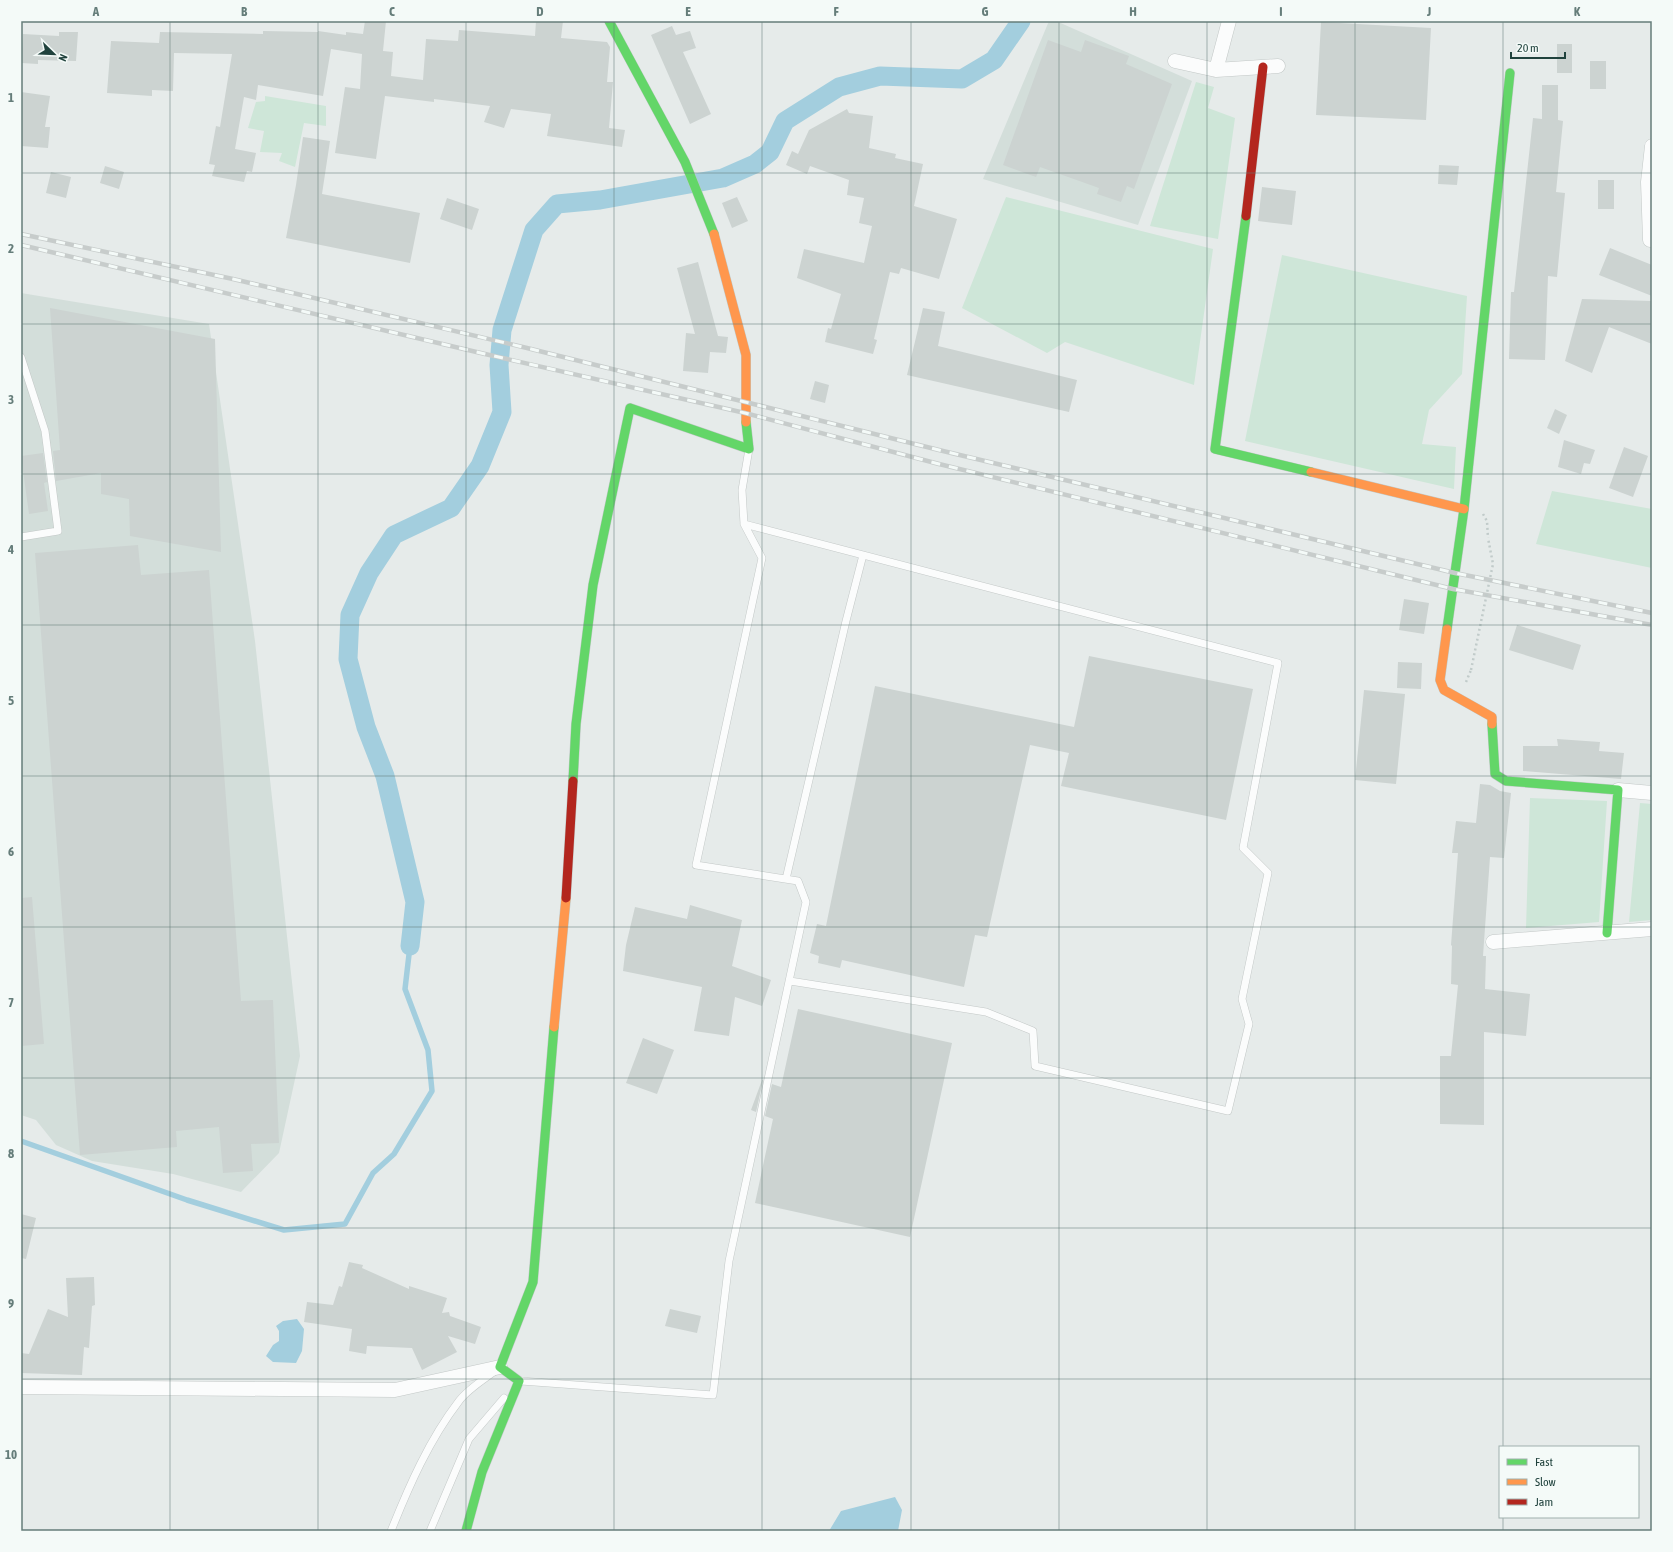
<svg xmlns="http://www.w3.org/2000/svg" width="1673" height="1552" font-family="'Asap Condensed',sans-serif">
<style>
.built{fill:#d3deda}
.green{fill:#cee6d8}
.water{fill:#a3cede}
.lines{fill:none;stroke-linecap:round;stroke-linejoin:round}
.stream{stroke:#a3cede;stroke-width:5.5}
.canal{stroke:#a3cede;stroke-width:19}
.building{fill:#ccd3d1}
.lane-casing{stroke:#c3c8c7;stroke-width:8}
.street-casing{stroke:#c3c8c7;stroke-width:15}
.fast-casing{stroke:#c1c9c7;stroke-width:10}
.slow-casing{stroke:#c1c9c7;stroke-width:10}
.jam-casing{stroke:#c1c9c7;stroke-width:10}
.path{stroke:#c1cbca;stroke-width:2.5;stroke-dasharray:2 3;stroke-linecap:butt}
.lane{stroke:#fbfcfc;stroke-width:7}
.street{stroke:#fbfcfc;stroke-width:14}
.fast{stroke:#63d668;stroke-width:9}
.slow{stroke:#ff974d;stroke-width:9}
.jam{stroke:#b3261e;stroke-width:9}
.rail-casing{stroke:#c7cccb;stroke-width:4.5}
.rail{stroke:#f4faf8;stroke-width:3;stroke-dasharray:9;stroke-linecap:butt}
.path-bridge{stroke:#c1cbca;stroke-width:2.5;stroke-dasharray:2 3;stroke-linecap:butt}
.grid{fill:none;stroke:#657d7a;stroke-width:1;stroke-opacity:0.55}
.neatline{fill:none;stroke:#657d7a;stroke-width:1.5}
.grid-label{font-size:13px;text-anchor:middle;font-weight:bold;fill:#657d7a}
</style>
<rect width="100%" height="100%" fill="#e6ebea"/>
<path class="built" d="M1049,21H1056L1192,81L1138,225L983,179Z
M21,293L209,324L255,641L300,1056L279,1153L241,1192L173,1174L92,1161L56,1145L36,1120L21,1115Z"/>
<path class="green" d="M1196,82L1214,87L1208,108L1235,118L1218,239L1150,226Z
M265,96L326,106V126L304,123L295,167L279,161L282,153L260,152L264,131L248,128L256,102L265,101Z
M1006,197L1213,249L1194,385L1065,342L1047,353L962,308Z
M1282,255L1467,296L1462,374L1429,410L1422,444L1456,447L1454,489L1245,441Z
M1552,491L1652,509V568L1536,544Z
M1530,798L1607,801L1599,922L1526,928Z
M1640,803L1652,804V920L1629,922Z"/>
<path class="water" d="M297,1319L304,1329L302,1351L296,1363L273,1362L266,1356L273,1345L279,1341V1331L276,1326L283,1321Z
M895,1497L902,1510L898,1531H829L841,1511Z"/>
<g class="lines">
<path class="stream" d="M21,1141L187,1200L284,1230L345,1224L373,1173L394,1154L432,1091L428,1050L405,989L410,946"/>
<path class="canal" d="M410,946L415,902L385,776L366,727L348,659L350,615L369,573L394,535L451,508L480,466L502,412L499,365L502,330L534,230L557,204L600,200L723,178L755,164L770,152L785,121L839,87L880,76L962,79L994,60L1021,21"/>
</g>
<path class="building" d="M365,21H386L383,51L393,52L391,76L423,80L426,39L458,41L459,30L535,36L536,21H563L561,38L607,42L610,47L607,82H613L609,128L625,130L622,147L547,136L551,114L511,109L504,128L484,122L490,106L434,99V102L385,96L376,159L335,153L345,87L360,89L362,54L331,49L323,96L258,85L256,100L244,97L235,149L256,153L252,172L247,171L244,182L212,176L215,165L209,164L216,126L220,127L232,54L174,53L173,91L152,90V96L107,93L111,41L159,43L160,32L263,34V31L318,32V31L346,35V32L363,34Z
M1321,22L1431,28L1426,120L1316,115Z
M672,26L676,35L690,31L696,48L683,52L711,114L690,124L651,35Z
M59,32H78L76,61L38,60V64L21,63L23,34L59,36Z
M1048,40L1081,52L1085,40L1129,56L1126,64L1172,84L1134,189L1127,186L1121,202L1097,194L1099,188L1040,167L1036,177L1003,165Z
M1557,44H1572V73H1557Z
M1590,61H1606V89H1590Z
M1542,85H1558V120L1563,121L1556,192L1565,193L1557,277L1548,276L1545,360L1509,359L1511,292H1514L1533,118L1542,119Z
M21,92L50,96L45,127H50L48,148L21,146Z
M847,109L849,113L873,116L869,148L896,154L895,158L923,164L914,206L957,219L939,279L901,268L899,274L890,272L874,339L877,340L873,354L825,342L828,328L831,329L841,294L797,278L804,249L864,263L872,226L859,223L864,198L847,195L849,180L810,166L807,174L786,165L792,151L798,154L809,130Z
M303,137L330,141L322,194L420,213L410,263L286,238L296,185Z
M1439,165L1459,166L1457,185L1438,184Z
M105,166L124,172L119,189L100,183Z
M51,172L71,177L66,198L46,193Z
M1598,180H1614V209H1598Z
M1262,187L1296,191L1292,225L1258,221Z
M737,197L748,221L732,228L722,203Z
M447,198L479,209L472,230L440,219Z
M1610,248L1652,265V296L1599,275Z
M698,262L718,336L728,337L726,353L710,352L708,373L683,371L686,333L695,334L677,268Z
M1582,299L1652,301V344L1609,327L1592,373L1565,361Z
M50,308L215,339L221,552L130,536L129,499L101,494V473L56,481L53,451L60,450Z
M923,308L945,312L938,346L1077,380L1069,412L907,375Z
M815,381L829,385L825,403L810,399Z
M1555,409L1567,415L1559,434L1547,428Z
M1564,440L1595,450L1590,464L1584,463L1581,474L1558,467Z
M1624,447L1648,456L1633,497L1609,488Z
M43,453L47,482L44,483L48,511L29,514L21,456Z
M138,545L141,575L209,570L241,1001L273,1000L279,1143L251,1144L253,1171L223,1173L219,1127L176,1131L177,1147L80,1155L35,553Z
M1404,599L1429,603L1424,634L1399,630Z
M1517,625L1581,645L1573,670L1509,650Z
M1089,656L1253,689L1226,820L1061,786L1069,753L1030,745L987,937L975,935L964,987L842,960L840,968L818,963L819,956L810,953L817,924L826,926L875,686L1074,727Z
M1398,662L1422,663L1421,689L1397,688Z
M1364,690L1405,694L1396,784L1355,780Z
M1557,739L1600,742L1599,751L1624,753L1621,779L1523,771V746H1558Z
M1480,784L1490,785L1500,791L1511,793L1504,858L1490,857L1483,956H1486L1485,989L1530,994L1526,1036L1484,1032V1125L1440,1124V1056H1451L1458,985L1451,984L1452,946L1451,945L1458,853H1452L1456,821L1476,823Z
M32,897L44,1044L21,1046V898Z
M690,905L742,920L732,966L771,980L762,1006L735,997L729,1036L694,1031L702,987L623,971L626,945L635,907L687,919Z
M798,1009L952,1043L910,1237L755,1203L773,1119L765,1116L772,1084L781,1087Z
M643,1038L674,1050L657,1094L626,1083Z
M762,1080H763L756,1112L751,1110Z
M21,1214L36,1218L26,1259L21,1258Z
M349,1262L363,1265L362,1268L409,1289V1286L447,1298L442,1313L449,1312L450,1316L481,1327L475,1344L448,1336L457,1352L422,1370L412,1348L367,1346L366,1354L349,1351L352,1329L304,1322L307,1302L333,1305L339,1286L342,1287Z
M94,1277L95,1305L92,1306L89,1348L84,1347L82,1375L21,1373V1353L29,1354L48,1309L68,1317L66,1278Z
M670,1309L701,1316L697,1333L665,1326Z"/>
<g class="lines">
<defs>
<path id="lane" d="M21,357L45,431L58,531L21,537
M749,449L742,490L744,524L1278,663L1243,848L1268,873L1242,999L1249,1024L1228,1111L1035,1066L1033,1031L986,1012L790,981
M786,879L846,621L863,555
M521,1381L713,1395L729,1261L806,902L798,881L696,865L762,558L744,524
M391,1531C409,1486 429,1440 459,1401C468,1389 483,1380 495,1371
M430,1531L469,1439L504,1398"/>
<path id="street" d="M1175,61L1216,70L1229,21
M1216,70L1278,66
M1650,240L1648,182L1652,146
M1618,790L1652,793
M1493,942L1652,929
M21,1387L395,1390L500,1367"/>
<path id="fast" d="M609,21L685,162L714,234
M1246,216L1215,449L1311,472
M1447,629L1464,509L1510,73
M1492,724L1495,774L1506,781L1618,790L1607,933
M573,781L576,724L593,585L630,408L749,449L746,422
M466,1531L482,1472L519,1381L500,1367L533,1282L554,1027"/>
<path id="slow" d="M714,234L746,355V422
M1311,472L1464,509
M1447,629L1440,680L1444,690L1492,717V724
M554,1027L566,898"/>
<path id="jam" d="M1246,216L1263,67
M566,898L573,781"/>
</defs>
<use href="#lane" class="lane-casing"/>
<use href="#street" class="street-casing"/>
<use href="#fast" class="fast-casing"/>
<use href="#slow" class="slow-casing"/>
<use href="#jam" class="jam-casing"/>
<path class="path" d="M1483,514L1487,521L1488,538
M1466,682L1471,670"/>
<use href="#lane" class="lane"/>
<use href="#street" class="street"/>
<use href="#fast" class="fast"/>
<use href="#slow" class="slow"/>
<use href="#jam" class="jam"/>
<defs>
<path id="rail" d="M21,234L233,279L527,348L943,451L1455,573L1652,613
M21,245L485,354L745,413L939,464L1453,589L1652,625"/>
</defs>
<use href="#rail" class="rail-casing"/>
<use href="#rail" class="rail"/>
<path class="path-bridge" d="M1471,670L1493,564L1488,538"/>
</g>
<path class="grid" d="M170,21V1531M318,21V1531M466,21V1531M614,21V1531M762,21V1531M911,21V1531M1059,21V1531M1207,21V1531M1355,21V1531M1503,21V1447M21,173H1652M21,324H1652M21,474H1652M21,625H1652M21,776H1652M21,927H1652M21,1078H1652M21,1228H1652M21,1379H1652M1503,1517V1531"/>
<rect width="1673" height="1552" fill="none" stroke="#f4faf8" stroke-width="44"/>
<rect x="1499" y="1446" width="140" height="72" fill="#f4faf8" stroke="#9fb0ad"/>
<rect x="1507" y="1459" width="20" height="6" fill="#63d668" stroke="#9fb0ad"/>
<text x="1535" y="1466" font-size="12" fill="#20423d">Fast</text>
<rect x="1507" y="1479" width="20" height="6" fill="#ff974d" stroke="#9fb0ad"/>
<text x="1535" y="1486" font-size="12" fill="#20423d">Slow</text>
<rect x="1507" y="1499" width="20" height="6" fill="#b3261e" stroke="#9fb0ad"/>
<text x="1535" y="1506" font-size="12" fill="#20423d">Jam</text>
<g transform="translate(54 54) rotate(113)" stroke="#f4faf8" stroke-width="3" paint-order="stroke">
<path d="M0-3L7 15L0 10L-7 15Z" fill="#20423d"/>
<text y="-6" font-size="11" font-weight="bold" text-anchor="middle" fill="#20423d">N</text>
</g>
<path d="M1511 52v6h54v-6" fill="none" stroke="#20423d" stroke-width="2"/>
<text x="1517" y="52" font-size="12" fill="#20423d" stroke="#f4faf8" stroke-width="3" paint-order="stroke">20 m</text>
<rect x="22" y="22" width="1629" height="1508" class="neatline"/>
<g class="grid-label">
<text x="96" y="16">A</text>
<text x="244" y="16">B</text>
<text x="392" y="16">C</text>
<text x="540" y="16">D</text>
<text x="688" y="16">E</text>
<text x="836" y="16">F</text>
<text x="985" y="16">G</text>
<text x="1133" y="16">H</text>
<text x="1281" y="16">I</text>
<text x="1429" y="16">J</text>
<text x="1577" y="16">K</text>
<text x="11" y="102">1</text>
<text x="11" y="253">2</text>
<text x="11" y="404">3</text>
<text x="11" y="554">4</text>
<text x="11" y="705">5</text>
<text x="11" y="856">6</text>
<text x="11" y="1007">7</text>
<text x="11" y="1158">8</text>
<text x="11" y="1308">9</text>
<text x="11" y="1459">10</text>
</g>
</svg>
